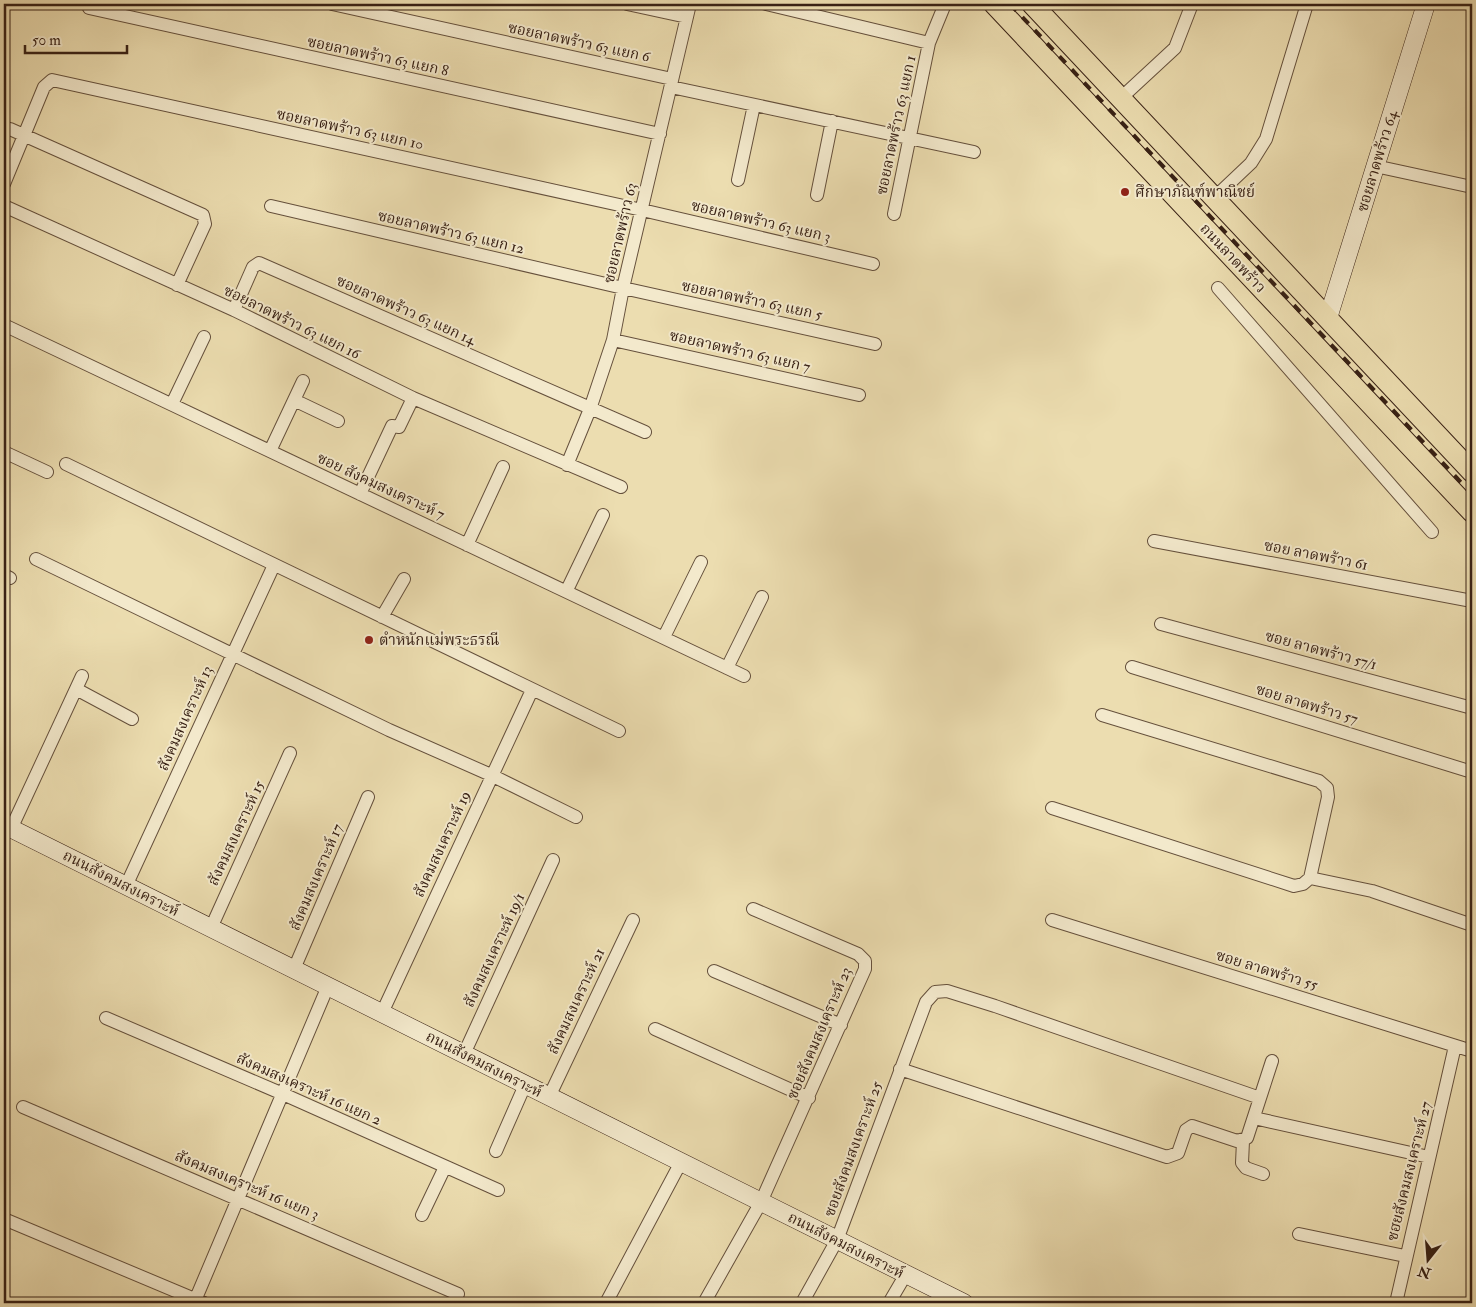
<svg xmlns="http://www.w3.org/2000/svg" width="1476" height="1307" font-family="'IM FELL Double Pica','Noto Serif Thai',serif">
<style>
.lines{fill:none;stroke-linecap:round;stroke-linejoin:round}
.street-casing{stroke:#65503c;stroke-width:14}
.secondary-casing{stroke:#382115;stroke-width:19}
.primary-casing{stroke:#382115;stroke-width:22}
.street{stroke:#f3e9cc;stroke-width:12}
.secondary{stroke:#f3e9cc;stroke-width:18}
.primary{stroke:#ecddb0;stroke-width:20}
.rail{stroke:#382115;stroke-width:4;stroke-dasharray:9 9;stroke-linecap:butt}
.poi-dot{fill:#8f2418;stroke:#f3e9cc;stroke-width:2}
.labels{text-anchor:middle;stroke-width:4;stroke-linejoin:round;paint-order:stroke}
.street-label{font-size:15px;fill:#382115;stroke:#f3e9cc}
.poi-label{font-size:15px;fill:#382115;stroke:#f3e9cc;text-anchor:start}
</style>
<rect width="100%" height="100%" fill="#ecddb0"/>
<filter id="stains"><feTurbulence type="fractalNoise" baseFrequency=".004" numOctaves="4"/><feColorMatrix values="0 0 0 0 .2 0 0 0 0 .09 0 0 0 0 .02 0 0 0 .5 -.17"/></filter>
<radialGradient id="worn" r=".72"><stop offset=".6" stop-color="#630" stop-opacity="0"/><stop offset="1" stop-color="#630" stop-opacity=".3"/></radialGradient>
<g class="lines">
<defs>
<path id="street" d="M332,4L672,79
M627,4L687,17
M766,4L929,43L945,4
M89,8L660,134
M671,87L974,152
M1121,98L1175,48L1192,4
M10,129L203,215L205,224L177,285
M1375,166L1472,187
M738,180L754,105
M4,184L44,87L52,80L642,210L873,264
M817,195L832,121
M1214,198L1251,163L1266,139L1307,4
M4,206L234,310L413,398L621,487
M271,206L623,288L875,344
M894,214L929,43
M1218,288L1432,532
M234,310L253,267L259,263L645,432
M4,325L744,676
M613,340L859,395
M294,400L338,421
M172,404L204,337
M270,451L303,381
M4,452L47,472
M66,464L619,731
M567,465L590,409L613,340L623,288L690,4
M360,494L392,426L399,427L413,398
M1154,541L1472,601
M467,545L503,467
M36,559L389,730L491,775L576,817
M4,575L10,578
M567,590L603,515
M382,617L404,579
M1161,624L1472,708
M664,637L701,562
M1132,667L1472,772
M727,668L762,597
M76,689L132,719
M1102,715L1319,781L1327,788L1328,797L1310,878
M1052,808L1294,886L1303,884L1310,878L1372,891L1472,925
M11,829L82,676
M126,886L274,565
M1052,920L1472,1051
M211,928L290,753
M294,969L368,797
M714,971L841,1025
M382,1013L532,690
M106,1018L283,1094L498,1190
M655,1029L809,1098
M464,1054L553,860
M900,1069L1167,1157L1178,1153L1186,1130L1192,1126L1237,1141L1247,1138L1272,1061
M549,1097L633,920
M23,1107L458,1294
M1254,1118L1429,1157
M1243,1141L1242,1163L1246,1168L1263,1174
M496,1151L525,1085
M422,1215L445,1167
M4,1219L204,1303
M1299,1234L1405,1256
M194,1303L328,986
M606,1303L681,1162
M704,1303L761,1202L865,969V961L858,954L753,909
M802,1303L837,1240L926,1002L935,992L947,991L995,1006L1260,1098
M889,1303L906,1274
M1396,1303L1455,1046"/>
<path id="secondary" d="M1328,318L1426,4
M4,825L964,1303"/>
<path id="primary" d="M994,4L1472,512
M1032,4L1472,472"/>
</defs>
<use href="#street" class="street-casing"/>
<use href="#secondary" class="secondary-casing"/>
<use href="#primary" class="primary-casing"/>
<use href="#street" class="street"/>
<use href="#secondary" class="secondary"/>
<use href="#primary" class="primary"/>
<path class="rail" d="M1010,4L1472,494"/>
</g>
<g class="poi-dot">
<circle cx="1125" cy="192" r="5"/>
<circle cx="369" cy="640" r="5"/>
</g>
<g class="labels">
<g class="street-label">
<text transform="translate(579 42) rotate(12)" y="5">ซอยลาดพร้าว 63 แยก 6</text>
<text transform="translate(378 56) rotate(12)" y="5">ซอยลาดพร้าว 63 แยก 8</text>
<text transform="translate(896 125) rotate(-78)" y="5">ซอยลาดพร้าว 63 แยก 1</text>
<text transform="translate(350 129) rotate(12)" y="5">ซอยลาดพร้าว 63 แยก 10</text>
<text transform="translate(1377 161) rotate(-73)" y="5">ซอยลาดพร้าว 64</text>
<text transform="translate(761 221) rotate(13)" y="5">ซอยลาดพร้าว 63 แยก 3</text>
<text transform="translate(451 232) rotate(13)" y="5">ซอยลาดพร้าว 63 แยก 12</text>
<text transform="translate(620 233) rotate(-77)" y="5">ซอยลาดพร้าว 63</text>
<text transform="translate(1233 258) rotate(47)" y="5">ถนนลาดพร้าว</text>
<text transform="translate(752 300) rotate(12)" y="5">ซอยลาดพร้าว 63 แยก 5</text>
<text transform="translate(406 310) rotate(24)" y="5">ซอยลาดพร้าว 63 แยก 14</text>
<text transform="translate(292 322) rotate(26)" y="5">ซอยลาดพร้าว 63 แยก 16</text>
<text transform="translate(740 351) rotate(13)" y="5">ซอยลาดพร้าว 63 แยก 7</text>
<text transform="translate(381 486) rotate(25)" y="5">ซอย สังคมสงเคราะห์ 7</text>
<text transform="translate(1316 555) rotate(11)" y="5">ซอย ลาดพร้าว 61</text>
<text transform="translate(1321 650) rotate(15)" y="5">ซอย ลาดพร้าว 57/1</text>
<text transform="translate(1307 704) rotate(17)" y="5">ซอย ลาดพร้าว 57</text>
<text transform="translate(185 718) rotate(-66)" y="5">สังคมสงเคราะห์ 13</text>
<text transform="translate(236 833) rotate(-65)" y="5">สังคมสงเคราะห์ 15</text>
<text transform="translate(442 844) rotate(-65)" y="5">สังคมสงเคราะห์ 19</text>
<text transform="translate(316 877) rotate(-67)" y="5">สังคมสงเคราะห์ 17</text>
<text transform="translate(121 883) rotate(27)" y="5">ถนนสังคมสงเคราะห์</text>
<text transform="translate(494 950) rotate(-65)" y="5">สังคมสงเคราะห์ 19/1</text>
<text transform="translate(1267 970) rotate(17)" y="5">ซอย ลาดพร้าว 55</text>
<text transform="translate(576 1001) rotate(-65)" y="5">สังคมสงเคราะห์ 21</text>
<text transform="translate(819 1033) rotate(-67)" y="5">ซอยสังคมสงเคราะห์ 23</text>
<text transform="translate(484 1064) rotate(27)" y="5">ถนนสังคมสงเคราะห์</text>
<text transform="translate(309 1089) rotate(24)" y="5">สังคมสงเคราะห์ 16 แยก 2</text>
<text transform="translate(853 1149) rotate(-70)" y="5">ซอยสังคมสงเคราะห์ 25</text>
<text transform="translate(1409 1171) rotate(-76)" y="5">ซฮยสังคมสงเคราะห์ 27</text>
<text transform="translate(247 1185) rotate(23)" y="5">สังคมสงเคราะห์ 16 แยก 3</text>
<text transform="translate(846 1245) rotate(27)" y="5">ถนนสังคมสงเคราะห์</text>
</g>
<g class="poi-label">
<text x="1135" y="197">ศึกษาภัณฑ์พาณิชย์</text>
<text x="379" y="645">ตำหนักแม่พระธรณี</text>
</g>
</g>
<rect width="1476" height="1307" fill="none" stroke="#ecddb0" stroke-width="20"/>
<rect x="5" y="5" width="1466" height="1297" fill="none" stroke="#382115" stroke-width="2.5"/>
<rect x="10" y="10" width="1456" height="1287" fill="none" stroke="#382115"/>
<g transform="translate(1428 1260) rotate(197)" stroke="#f3e9cc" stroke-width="4" paint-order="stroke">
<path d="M0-4L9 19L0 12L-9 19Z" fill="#382115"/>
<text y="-8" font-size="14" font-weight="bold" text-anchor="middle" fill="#382115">N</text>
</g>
<path d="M25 45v8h102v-8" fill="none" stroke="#382115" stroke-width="2.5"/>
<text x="32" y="45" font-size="15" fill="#382115" stroke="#f3e9cc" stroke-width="4" paint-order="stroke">50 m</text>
<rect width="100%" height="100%" filter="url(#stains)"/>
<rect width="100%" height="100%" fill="url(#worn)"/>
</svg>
